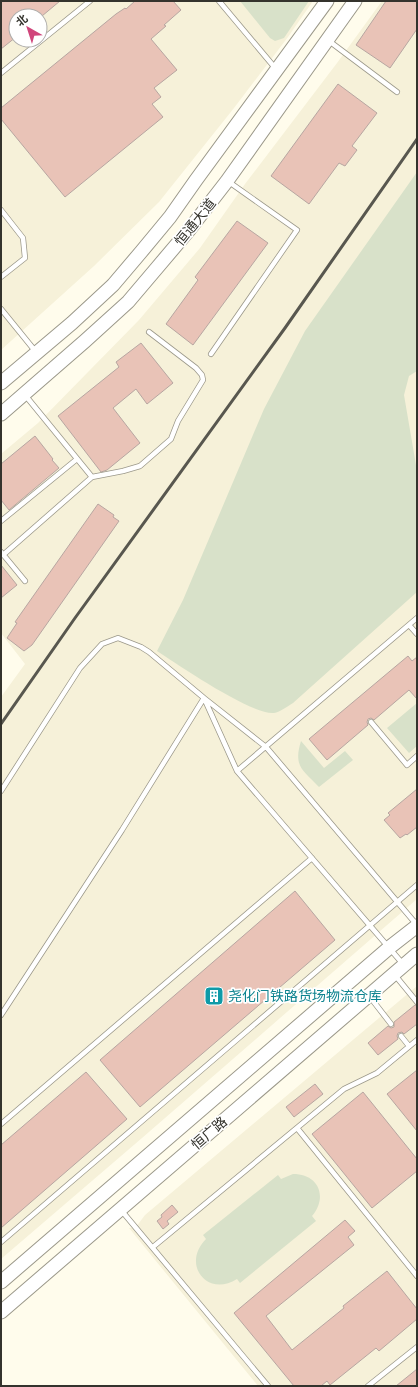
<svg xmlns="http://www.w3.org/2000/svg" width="418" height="1387" font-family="Signika,'Noto Sans SC',sans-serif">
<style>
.built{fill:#f6f1d9;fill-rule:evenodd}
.green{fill:#d8e1c9}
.building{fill:#e9c3b7;stroke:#b7a6a1}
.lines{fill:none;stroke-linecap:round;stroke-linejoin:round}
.lane-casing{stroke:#9b988a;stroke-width:6}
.secondary-casing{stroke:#9b988a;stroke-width:15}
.lane{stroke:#fff;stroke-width:4.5}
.secondary{stroke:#fff;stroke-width:13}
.rail{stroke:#58574f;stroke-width:3}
.labels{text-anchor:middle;stroke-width:3.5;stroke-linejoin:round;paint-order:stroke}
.street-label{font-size:14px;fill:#34332d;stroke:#fff}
.culture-label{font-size:14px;fill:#0d838f;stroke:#fff;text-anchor:start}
</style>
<rect width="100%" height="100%" fill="#fffcec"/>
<path class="built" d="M1,1H313L288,37L234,108L159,202L94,266L1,350ZM16,16H40V40H16Z
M382,1H417V899L142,1138L1,1259V697L25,664L1,633V454L38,423L139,320L200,248L245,184L337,63Z
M417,986V1386H258L129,1228L136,1227L145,1215Z"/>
<path class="green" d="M240,1H309L284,38L275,41L270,38Z
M417,172V371L409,376L404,395L417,471V592L293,703C288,706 280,712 274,713C253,716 177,664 157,651L183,600L264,409L305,331Z
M417,703V746L409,753L387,728Z
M301,741L324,768L345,751L353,760L319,787C303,770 293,767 301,741Z
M293,1174C319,1174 328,1197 312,1216L316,1221L240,1283L237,1279C207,1298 181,1264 206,1239L203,1235L278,1175L281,1179Z"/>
<path class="building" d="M1,1H60L42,16H16V37L1,49Z
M135,1H173L181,10L164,25L166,26L151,39L177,70L154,88L161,97L152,104L163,117L65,197L1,119V108L116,14L125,8L126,9Z
M386,1H417V29L390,68L356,45Z
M338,84L377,113L352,146L357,150L345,166L339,163L309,204L271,176Z
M237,221L268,243L193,345L166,324L198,280L195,277Z
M141,343L173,383L147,404L136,389L113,408L140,443L107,470L101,472L58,416L119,367L116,362Z
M35,436L53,459L52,460L59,468L9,510L1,500V464Z
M98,504L114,515L113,517L119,521L32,645L24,651L7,638L17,623L15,622Z
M1,565L17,585L1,598Z
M408,656L412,661L417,657V699L409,690L374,720L371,718L368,719L367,722L368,725L327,760L309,739Z
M417,789V827L407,835L406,834L400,838L384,820L390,815L388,813Z
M295,891L335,940L140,1107L100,1060Z
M415,1005L417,1006V1024L404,1034L402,1032L398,1033L397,1036L398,1039L378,1055L368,1043L388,1026L391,1028L394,1027V1022Z
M417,1070V1131L387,1094Z
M86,1072L127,1119L1,1228V1145Z
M315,1084L323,1094L294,1117L286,1107Z
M363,1092L417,1159V1171L372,1208L312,1134Z
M172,1205L178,1212L167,1221L169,1224L163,1229L157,1221L162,1217L161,1215Z
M345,1220L355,1231L348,1237L354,1245L266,1316L292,1350L344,1308L343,1306L387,1271L417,1309V1319L379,1351L376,1348L330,1385L327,1381L321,1386H294L234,1313Z
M417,1369V1386H396Z"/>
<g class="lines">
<defs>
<path id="lane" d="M219,1L276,69
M329,41L397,92
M1,73L90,1
M1,210L23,238L25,258L1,277
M1,309L36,352
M211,354L297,230L229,182
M25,395L92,477
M1,521L77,459
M1,552L25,581
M3,555L92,477L123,471L140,466L171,439L178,421L203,380L202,375L196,368L149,332
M409,625L417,634
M371,722L407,765L417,756
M237,771L417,618
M1,791L80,668L102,644L118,638L141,647L149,652L204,698L237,771L403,964
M394,974L417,1002
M370,997L391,1024
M1,1015L122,830L204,698L266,747L417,925
M401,1036L409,1046
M1,1124L312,858
M297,1128L417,1276
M121,1210L268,1386
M1,1242L417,885
M153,1247L344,1089L377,1073L417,1040
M368,1386L417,1347"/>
<path id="secondary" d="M1,383L72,323L113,285L141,252L170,217L196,180L327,1
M1,414L85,341L128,302L156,269L189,230L227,181L355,1
M1,1282L390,947L417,926
M1,1312L417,954"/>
</defs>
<use href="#lane" class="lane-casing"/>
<use href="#secondary" class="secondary-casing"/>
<use href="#lane" class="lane"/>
<use href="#secondary" class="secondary"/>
<path class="rail" d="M1,724L75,618L285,328L417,139"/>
</g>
<defs>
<symbol id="building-square" viewBox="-11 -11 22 22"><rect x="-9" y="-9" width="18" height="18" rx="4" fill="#0f9aa8" stroke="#fff"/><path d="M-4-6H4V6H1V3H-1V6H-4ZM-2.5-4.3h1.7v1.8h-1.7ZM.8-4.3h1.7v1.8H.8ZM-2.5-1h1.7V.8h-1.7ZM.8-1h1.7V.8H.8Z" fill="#fff"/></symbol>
</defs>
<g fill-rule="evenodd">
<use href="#building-square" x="203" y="985" width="22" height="22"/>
</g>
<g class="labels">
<g class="street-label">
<text transform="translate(195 222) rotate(-51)" y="5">恒通大道</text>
<text transform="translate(209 1133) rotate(-41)" y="5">恒广路</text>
</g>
<g class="culture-label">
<text x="228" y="1001">尧化门铁路货场物流仓库</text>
</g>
</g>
<rect width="418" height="1387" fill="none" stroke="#34332d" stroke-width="4"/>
<g transform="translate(28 28) rotate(321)"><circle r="19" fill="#ffffff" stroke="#aeadab"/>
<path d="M0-3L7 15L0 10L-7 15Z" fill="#d0457b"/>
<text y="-6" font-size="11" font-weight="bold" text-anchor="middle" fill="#34332d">北</text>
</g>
</svg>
